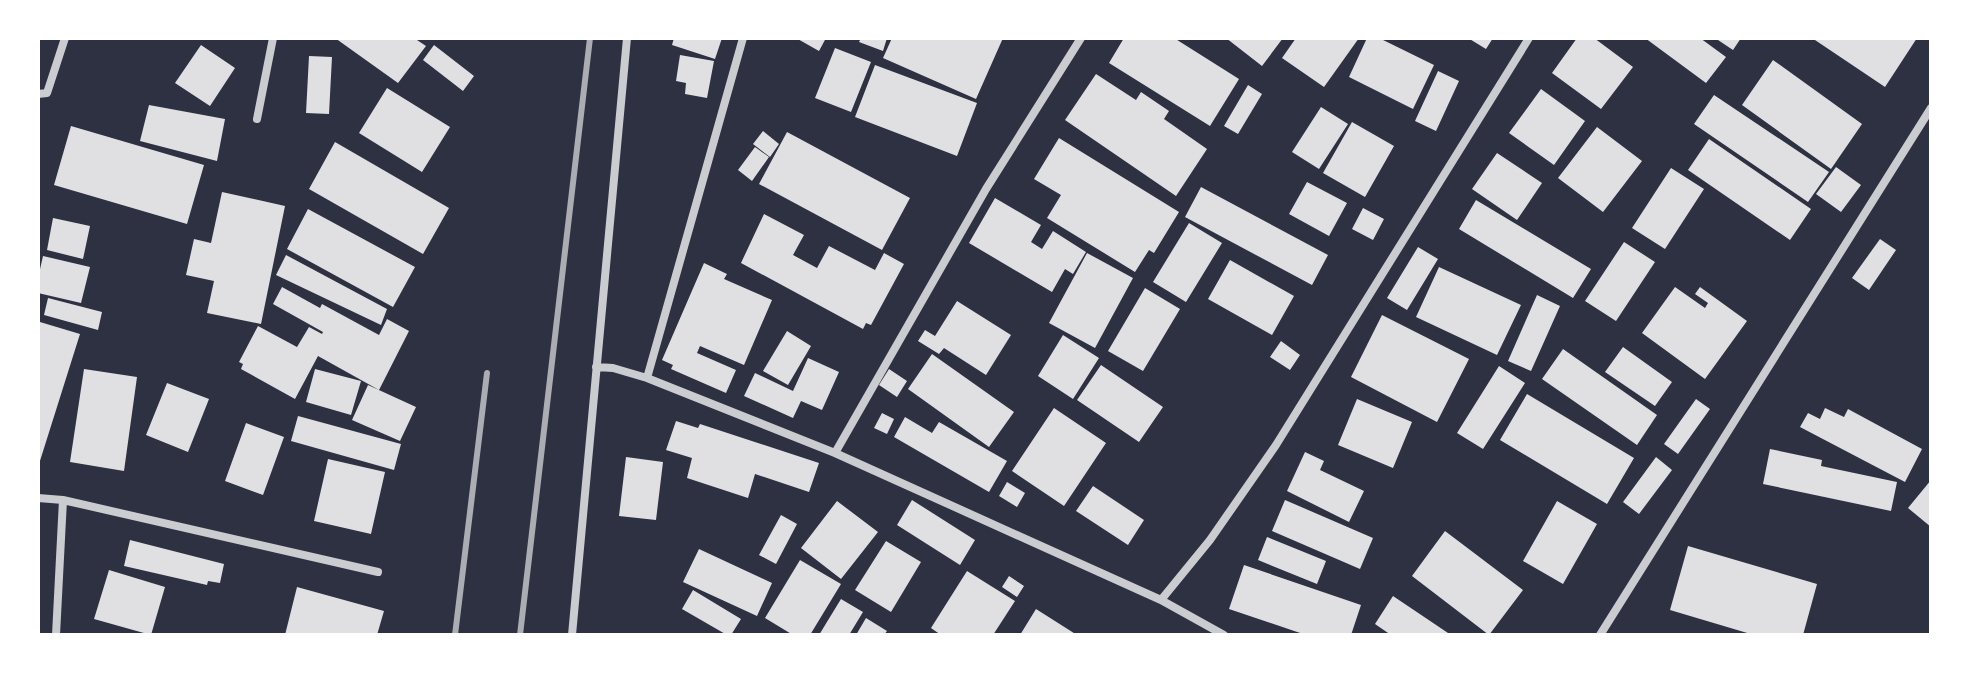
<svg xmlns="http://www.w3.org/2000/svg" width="1969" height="673" font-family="Rubik,sans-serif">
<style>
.building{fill:#e0e0e3}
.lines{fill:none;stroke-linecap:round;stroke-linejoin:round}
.minor{stroke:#caccd0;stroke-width:8}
.rail{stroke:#abadb3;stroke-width:6}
</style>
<rect width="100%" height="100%" fill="#2d3142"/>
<path class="building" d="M335,38H414L426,46L398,83Z
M674,38H722L715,59L672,45Z
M796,38H826L819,51Z
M861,38H887L883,51L859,42Z
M892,38H1003L976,99L883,58Z
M1124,38H1174L1239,79L1210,126L1109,63Z
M1226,38H1283L1262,66Z
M1296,38H1359L1324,87L1282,58Z
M1367,38H1379L1434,65L1413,109L1349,77Z
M1468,38H1493L1486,49Z
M1577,38H1594L1633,67L1601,109L1552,73Z
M1645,38H1700L1726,57L1706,83Z
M1715,38H1741L1733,50Z
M1812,38H1917L1885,87Z
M201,45L235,68L210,106L175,83Z
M434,45L474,76L463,91L423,60Z
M835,48L871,62L851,112L815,98Z
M680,55L714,61L707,98L685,94L686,83L676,81Z
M309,56L332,57L329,114L306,113Z
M1773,60L1862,124L1831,169L1742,105Z
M875,65L977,103L957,156L855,117Z
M1438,71L1459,81L1436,131L1415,121Z
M1096,74L1136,100L1141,92L1169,111L1164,119L1207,149L1176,196L1065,120Z
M1248,85L1262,94L1238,134L1224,126Z
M387,88L450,127L422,172L359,133Z
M1541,89L1585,121L1554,165L1509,133Z
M1714,95L1829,172L1808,202L1694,124Z
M149,105L225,119L217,161L140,141Z
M1321,107L1348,124L1319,169L1292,152Z
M1352,122L1394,146L1365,197L1323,173Z
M71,126L204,165L187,224L54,185Z
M1597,127L1642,161L1603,212L1558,178Z
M763,131L779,144L770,157L753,144Z
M787,132L910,198L882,250L759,184Z
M1059,138L1179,212L1154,253L1149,250L1135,272L1047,218L1061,195L1034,179Z
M1709,139L1811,209L1790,240L1688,170Z
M335,142L449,208L423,254L309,189Z
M755,147L769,157L752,181L738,170Z
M1497,153L1542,183L1517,220L1472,189Z
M1836,167L1861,185L1841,212L1816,194Z
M1671,168L1704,189L1665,249L1632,228Z
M1307,182L1347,203L1329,236L1289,214Z
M1201,187L1328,255L1312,285L1185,217Z
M222,192L285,206L261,324L207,313L214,281L186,275L194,239L211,243Z
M995,198L1041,225L1031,242L1042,249L1053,231L1086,252L1073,274L1065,269L1052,292L969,243Z
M1476,200L1591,269L1573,298L1459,229Z
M1363,208L1384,219L1373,240L1352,229Z
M308,209L415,267L393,307L287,249Z
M764,214L804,235L793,255L817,268L829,246L875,270L884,253L904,264L871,325L866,323L863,329L741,263Z
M53,218L90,226L83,259L47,250Z
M1189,223L1222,243L1186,302L1153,282Z
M1880,239L1896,250L1869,290L1852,278Z
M1624,242L1655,262L1616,321L1585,301Z
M1418,247L1438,259L1407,310L1387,298Z
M1087,253L1133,278L1095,348L1049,323Z
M286,255L387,309L381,325L276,275Z
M43,256L90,267L81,303L38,293V278Z
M1230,260L1294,296L1272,335L1208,299Z
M704,263L727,274L724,279L772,300L744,365L700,346L697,353L736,370L726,393L671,369L673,365L662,360Z
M1439,267L1521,305L1497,355L1416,317Z
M282,287L320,308L322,304L379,335L387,319L409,331L379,390L318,356L295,399L241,369L243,364L239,362L258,326L297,347L309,327L322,334L323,332L273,304Z
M1675,287L1705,308L1708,303L1695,294L1700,287L1747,321L1705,379L1642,333Z
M1145,288L1180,309L1143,371L1108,351Z
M1537,295L1560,306L1531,371L1508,361Z
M48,298L102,312L98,330L44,315Z
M957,301L1011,335L986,375L944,348L939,354L918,341L925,330L935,336Z
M1382,315L1469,359L1437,422L1351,377Z
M40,322L80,334L39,464L38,329Z
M787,331L811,346L788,385L763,371Z
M1063,335L1099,358L1073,399L1038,376Z
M1281,341L1300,355L1290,370L1270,357Z
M1623,347L1672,382L1655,406L1605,372Z
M1563,349L1657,415L1637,445L1542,379Z
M932,354L1014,412L989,447L908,389Z
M808,358L839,372L822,410L801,401L793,418L744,396L755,373L793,391Z
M1101,365L1163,407L1139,442L1077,400Z
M1499,366L1525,383L1483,449L1457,433Z
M84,369L137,377L124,471L70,462Z
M315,369L361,381L351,415L306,402Z
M889,369L907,381L897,397L879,385Z
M167,383L209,399L188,452L146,435Z
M368,385L416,407L400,441L352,420Z
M1527,394L1634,458L1607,504L1500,440Z
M1357,399L1412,422L1393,468L1338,445Z
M1696,399L1710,409L1678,454L1664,444Z
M1054,408L1106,443L1064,506L1012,471Z
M1825,408L1844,417L1848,409L1922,449L1905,482L1800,427L1808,413L1820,419Z
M882,413L894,419L887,434L874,428Z
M298,416L401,444L394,470L291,441Z
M905,417L932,433L939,422L1007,461L989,492L894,437Z
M676,421L698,428L700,424L819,463L809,492L755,474L748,498L687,478L692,458L666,450Z
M246,423L284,437L263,495L225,481Z
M1770,449L1822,460L1821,466L1897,482L1891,511L1763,484Z
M1305,452L1324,461L1320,470L1364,491L1349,522L1287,491Z
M626,457L663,462L656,520L619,516Z
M1656,457L1672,470L1639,514L1623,502Z
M328,459L385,472L371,534L314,521Z
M1931,480V527L1908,508Z
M1007,482L1025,493L1017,507L999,496Z
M1093,486L1144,520L1128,545L1076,511Z
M912,500L975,540L960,565L897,525Z
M1285,500L1373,538L1360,569L1272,531Z
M837,501L878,532L841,579L801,548Z
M1557,501L1597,524L1563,584L1523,561Z
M781,515L797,524L776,564L759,555Z
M1445,531L1523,590L1489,635L1412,576Z
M1267,537L1326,561L1317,584L1258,560Z
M130,540L224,564L220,583L208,581L207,585L124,566Z
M886,541L921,562L891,612L855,590Z
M1688,546L1817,584L1803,635H1754L1670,610Z
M699,549L772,583L757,616L683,582Z
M800,560L841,584L810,635H793L765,618Z
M1244,565L1361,605L1351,635H1306L1229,609Z
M109,570L165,587L151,635L94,619Z
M967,571L1015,601L993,635H941L931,628Z
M1009,576L1024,586L1017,597L1002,587Z
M297,587L384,611L377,635H285Z
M693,590L741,619L731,635H727L682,609Z
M1393,596L1451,635H1391L1375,624Z
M841,599L863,612L849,635H819Z
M1036,609L1077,635H1020Z
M866,618L887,631L884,635H856Z"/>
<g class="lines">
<path class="minor" d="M38,94L47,93L65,38
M257,119L273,38
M596,367L613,368L647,378L835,453L1161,600L1224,635
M647,378L743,38
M835,453L986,189L1081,38
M38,498L63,500L378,572
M1161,600L1210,540L1276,445L1529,38
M56,635L63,500
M572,635L627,38
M1600,635L1931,108"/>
<path class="rail" d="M455,635L487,373
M520,635L590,38"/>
</g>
<rect width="1969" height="673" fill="none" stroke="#ffffff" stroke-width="80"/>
</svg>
